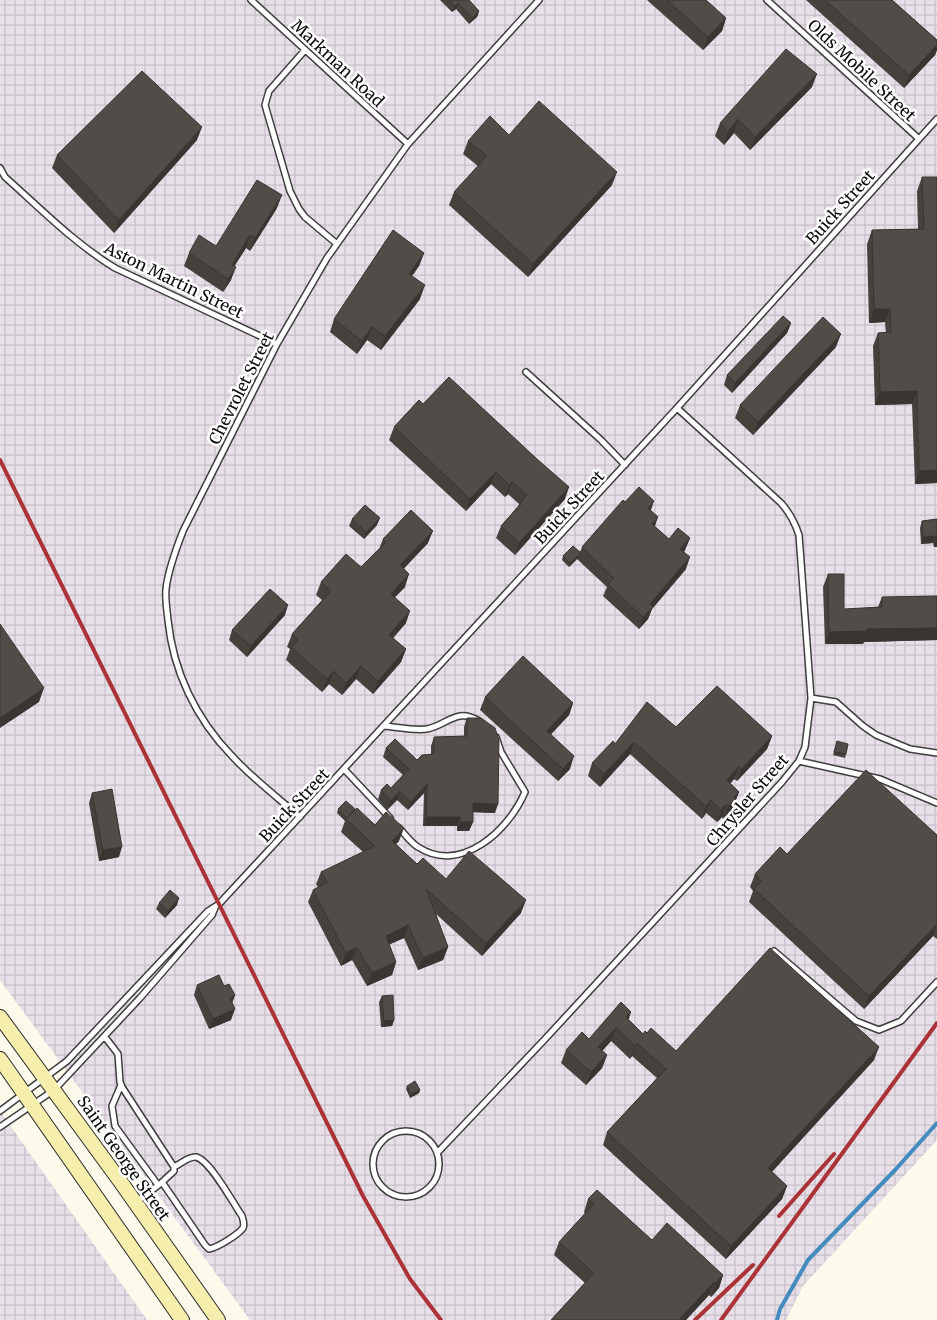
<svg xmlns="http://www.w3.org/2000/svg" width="937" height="1320" font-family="Merriweather,serif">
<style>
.industrial{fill:url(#industrial-grid)}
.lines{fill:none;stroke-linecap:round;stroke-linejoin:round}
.stream{stroke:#448cbe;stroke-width:4}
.lane-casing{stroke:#3e3e3e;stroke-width:8}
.secondary-casing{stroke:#2d2d2d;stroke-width:16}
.lane{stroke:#fff;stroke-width:5}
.secondary{stroke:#f6eead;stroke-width:14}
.rail{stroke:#ab3338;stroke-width:4}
.wall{fill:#47413e}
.shaded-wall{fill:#393532}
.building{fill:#524c48;stroke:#393532}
.labels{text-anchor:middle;stroke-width:5;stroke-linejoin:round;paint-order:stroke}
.street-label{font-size:16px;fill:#0b0b0b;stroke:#fff}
</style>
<defs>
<pattern id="industrial-grid" width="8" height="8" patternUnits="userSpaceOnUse" patternTransform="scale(1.25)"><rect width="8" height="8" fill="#e8e0e9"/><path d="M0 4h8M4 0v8" fill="none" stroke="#c6bfc6"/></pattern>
</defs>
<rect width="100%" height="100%" fill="#fdf9eb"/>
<path class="industrial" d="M0,0H937V1140L803,1286L786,1320H250L0,980Z
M0,1111L147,1320H0Z"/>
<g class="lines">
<path class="stream" d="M777,1320L780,1309L808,1260L896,1169L937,1123"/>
<defs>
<path id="lane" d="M251,0L408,144
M767,0L918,138
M305,50L269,91L265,105L290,191L299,209L305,217L337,244
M0,168L5,177C41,209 74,243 115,268L277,344
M526,372L601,440L625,465
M811,698L836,702L863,726L876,735L910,749L937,753
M384,726C397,727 414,731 427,729C448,725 456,707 479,721
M799,761L880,779L937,803
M344,769L390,818
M300,817C277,797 252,778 232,756C196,719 173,671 168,620C167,610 165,599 166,589C168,570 176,549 183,531L277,344L327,258L408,144L539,0
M399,828C405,834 411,843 418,847C461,875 509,830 525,792L501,752L496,737
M774,951L856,1021L879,1030L901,1021L937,982
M105,1037L118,1054L120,1082L122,1087L174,1167V1171L160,1184L136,1202
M121,1085L112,1106L115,1126L158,1185
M0,1111L67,1061L208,911L219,904L677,408L937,119
M0,1127L54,1090L140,998L212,915L215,908
M373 1164a33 33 0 1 1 66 0a33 33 0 1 1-66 0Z
M438,1152L546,1038L782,782L799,761L805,747L811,698L799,535C795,523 790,513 781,503L677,408
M162,1182L205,1245L209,1249C217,1248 239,1234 243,1228C245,1224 243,1220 242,1216C233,1203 210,1160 196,1157C189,1156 180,1164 174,1167"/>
<path id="secondary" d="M0,1017L120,1181L218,1320
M0,1059L182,1320"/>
</defs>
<use href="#lane" class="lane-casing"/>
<use href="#secondary" class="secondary-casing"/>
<use href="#lane" class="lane"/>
<use href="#secondary" class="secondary"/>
<path class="rail" d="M0,460L363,1196L410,1279L441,1320
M779,1216L834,1154
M695,1320L753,1265
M721,1320L937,1023"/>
</g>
<path class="wall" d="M440,0H469L479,11L477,17L469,24L456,9L452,12Z
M647,0H706L726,18L722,31L703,50Z
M806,0H892L937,40V50L935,55L904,88Z
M812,87L750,150L734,133L724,145L715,136L720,123Z
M509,135L612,185L528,277L449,205L454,192L478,166L463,154L468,141Z
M197,140L114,233L52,168L57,155Z
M922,177H937V483L915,484L912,404L875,405L873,346L878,333L886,332L885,322L869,323L867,244L872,230L918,229L917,191Z
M277,208L250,251L246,248L234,266L231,280L223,292L184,266L189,253L216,246Z
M424,253L419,266L412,276L420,299L381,350L367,340L357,354L330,332L334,319Z
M791,323L787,333L732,393L724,385L727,375Z
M836,347L753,435L735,418L740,405Z
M423,404L565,499L515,555L496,538L501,526L518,506L519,504L508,494L505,497L491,484L466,511L389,440L394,427Z
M625,502L651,510L655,527L669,539L690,538L684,552L686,569L652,609L648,619L639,629L603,596L607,587L577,559L578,558L569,567L562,560L563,556L580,552L582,547Z
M352,519L377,525L364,539L349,526Z
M937,519V547H934L933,543L921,544L920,528L922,521Z
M383,539L428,543L403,569L405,587L395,597L406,623L393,638L406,649L401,662L373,694L356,679L342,695L329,684L322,692L286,660L290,649L287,647L292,634L322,600L316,595L321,582L361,567L379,549Z
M828,574L844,609L878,607L882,597L937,596V640L864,642L863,644H825L823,587Z
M285,615L247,657L229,640L232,630Z
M485,697L573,703L569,715L551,734L570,769L558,781L480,710Z
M467,718L495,813L473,812V822L469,831H457V826H423L424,793L408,810L397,800L387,810L378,799L381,790L391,788L403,775L383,757L386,748L417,760L431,755V746L434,737L464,736V727Z
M676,727L772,736L767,749L737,781L734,779L730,784L739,792L731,812L723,819L722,817L717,822L706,813L702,819L630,754L600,787L588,776L592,763L615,744Z
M837,741L846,754L845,758L833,755Z
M92,793L119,857L99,861L89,803Z
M338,809H355L375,825L399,841L396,844L417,864L446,879L521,913L482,956L436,914L448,947L443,960L418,970L404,938L389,944L396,962L392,975L367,986L352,960L341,966L308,902L313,890L318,887L316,884L321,872L363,852L341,832L345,821L337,813Z
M937,835V939L933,936L864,1009L749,902L753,891L750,887L755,874L787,854Z
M159,903L177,905L165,918L156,909Z
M197,985L224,986L235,995L232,1003L231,1020L209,1029L194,995Z
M382,996L394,1020L392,1026L381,1027L379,1002Z
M629,1020L643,1034L676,1051L874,1060L772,1172L787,1186L782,1199L726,1259L603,1145L607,1132L657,1078L632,1056L630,1059L611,1041L602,1051L607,1055L602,1068L586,1085L561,1063L566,1050Z
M407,1086L420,1090L419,1093L410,1098L406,1089Z
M588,1199L652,1240L723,1275L719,1288L711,1297L709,1295L686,1320H551L585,1283L554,1255L559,1242L585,1213L584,1212Z"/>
<path class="shaded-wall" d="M458,3L456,9L452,12L455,6Z
M479,11L477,17L469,24L472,18Z
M726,18L722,31L703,50L708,37Z
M937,45V50L935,55L904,88L909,75Z
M817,74L812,87L750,150L755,137Z
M738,119L734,133L724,145L728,132Z
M202,127L197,140L114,233L119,220Z
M617,172L612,185L528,277L533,264Z
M282,195L277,208L250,251L255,238Z
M250,235L246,248L227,278L232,265Z
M424,253L419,266L404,287L409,274Z
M236,267L231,280L223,292L228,279Z
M425,285L420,299L381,350L385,336Z
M874,309H890L885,322L869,323Z
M791,323L787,333L732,393L735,383Z
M372,327L367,340L357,354L362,341Z
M841,334L836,347L753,435L758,422Z
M917,391L912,404L875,405L880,392Z
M937,470V483L915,484L919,471Z
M496,472L491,484L466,511L470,499Z
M512,482L508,494L505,497L509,485Z
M569,487L565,499L515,555L519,543Z
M654,501L650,513L648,508Z
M658,517L654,529L652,524Z
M380,518L377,525L364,539L366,532Z
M433,531L428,543L395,578L400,565Z
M936,536L933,543L921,544L923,537Z
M690,538L685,550L676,561L680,549Z
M936,540H937V547H934Z
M579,555L578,558L569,567L570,563Z
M690,557L686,569L652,609L648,619L639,629L643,617L650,604Z
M409,574L405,587L386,606L391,594Z
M288,605L285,615L247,657L251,646Z
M410,611L406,623L385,647L389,635Z
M937,628V640L864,642L863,644H825L829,632L867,629Z
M406,649L401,662L373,694L378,681Z
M361,666L356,679L342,695L346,683Z
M334,671L329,684L322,692L327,679Z
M44,688L39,702L0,728V718Z
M573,703L569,715L543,743L547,731Z
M772,736L767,749L737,781L742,769Z
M634,742L630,754L600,787L604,774Z
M574,756L570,769L558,781L563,769Z
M739,766L734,779L723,793L727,780Z
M427,784L424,793L408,810L411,802Z
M400,791L397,800L387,810L391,801Z
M739,792L731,812L723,819L728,806L734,797Z
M711,800L706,813L702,819L706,806Z
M473,803L498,804L495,813L469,812Z
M726,804L722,817L717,822L721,810Z
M426,817H460L457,826H423Z
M460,822H473L469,831H457Z
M404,828L399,841L387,853L392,841Z
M122,847L119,857L99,861L103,850Z
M179,898L177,905L165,918L168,911Z
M526,900L521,913L482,956L486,943Z
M937,924L933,936L864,1009L869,996Z
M408,925L404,938L382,948L386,936Z
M357,947L352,960L341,966L346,953Z
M448,947L443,960L418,970L423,958Z
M396,962L392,975L367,986L372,973Z
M235,995L231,1006L230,998Z
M235,1009L231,1020L209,1029L213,1019Z
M631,1012L627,1025L626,1017Z
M394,1020L392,1026L381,1027L384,1021Z
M616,1028L611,1041L594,1060L598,1047Z
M637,1043L632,1056L630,1059L635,1046Z
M879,1047L874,1060L763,1181L768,1168Z
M607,1055L602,1068L586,1085L591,1072Z
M420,1090L419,1093L410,1098L411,1094Z
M787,1186L782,1199L726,1259L731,1246Z
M723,1275L719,1288L711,1297L715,1284Z
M714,1282L709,1295L686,1320H679Z"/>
<path class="building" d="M449,0H469L479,11L472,18L458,3L455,6Z
M667,0H706L726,18L708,37Z
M825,0H892L937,40V45L909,75Z
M786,49L817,74L755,137L738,119L728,132L720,123Z
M142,71L202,127L119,220L57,155Z
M539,101L617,172L533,264L454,192L487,156L468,141L490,116L509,135Z
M922,177H937V470L919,471L917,391L880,392L878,333L891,332L890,309H874L872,230L924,229Z
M257,180L282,195L255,238L250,235L232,265L236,267L228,279L189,253L199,235L216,246Z
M393,230L424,253L409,274L425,285L385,336L372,327L362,341L334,319Z
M783,316L791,323L735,383L727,375Z
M823,317L841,334L758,422L740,405Z
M449,377L537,459L569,487L519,543L501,526L521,504L520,503L527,495L512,482L509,485L496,472L470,499L394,427L419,400L423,404Z
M639,487L654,501L648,508L658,517L652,524L669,539L678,528L690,538L680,549L690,557L650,604L653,607L643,617L608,584L614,578L582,547L623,500L625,502Z
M365,505L380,518L366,532L352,519Z
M411,510L433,531L400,565L409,574L391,594L410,611L389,635L406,649L378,681L361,666L346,683L334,671L327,679L291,647L298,640L292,634L331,591L321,582L346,554L361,567L386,542L383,539Z
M937,519V540H936V536L923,537L922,521Z
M573,546L580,552L579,555L570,563L563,556Z
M828,574H844V609L882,607V597L937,596V628L867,629V631L829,632Z
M270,589L288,605L251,646L232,630Z
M0,624L44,688L0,718Z
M523,656L573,703L547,731L574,756L563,769L485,697Z
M717,686L772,736L742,769L739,766L727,780L739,792L734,797L736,799L728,806L726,804L721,810L711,800L706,806L634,742L604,774L592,763L613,741L615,744L647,702L676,727Z
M467,718H481L495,728L499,740L498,804L473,803V822H460V817H426L427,784L411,802L400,791L391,801L381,790L387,784L391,788L409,769L386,748L395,739L417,760L422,755L434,754V737L467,736Z
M837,741L848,744L846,754L834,752Z
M866,770L937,835V924L869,996L754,889L762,881L755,874L780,847L787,854Z
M112,789L122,847L103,850L92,793Z
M346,801L355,809L347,818L338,809Z
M357,808L375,825L386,812L404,828L392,841L417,864L423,858L446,879L469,851L526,900L486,943L426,889L448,947L423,958L408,925L386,936L396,962L372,973L357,947L346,953L313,890L327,882L321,872L375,846L346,819Z
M170,890L179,898L168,911L159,903Z
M770,948L879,1047L768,1168L787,1186L731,1246L607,1132L666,1069L637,1043L635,1046L616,1028L598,1047L607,1055L591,1072L566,1050L582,1032L589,1039L621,1002L631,1012L626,1017L643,1034L645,1031L647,1033L651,1028L676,1051Z
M219,975L224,986L229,984L235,995L230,998L235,1009L213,1019L197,985Z
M393,995L394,1020L384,1021L382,996Z
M415,1081L420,1090L411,1094L407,1086Z
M597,1190L652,1240L667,1223L723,1275L715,1284L714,1282L679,1320H551L594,1273L559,1242L594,1204L588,1199Z"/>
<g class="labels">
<g class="street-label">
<text transform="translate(338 63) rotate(43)" y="6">Markman Road</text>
<text transform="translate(862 70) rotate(43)" y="6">Olds Mobile Street</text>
<text transform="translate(840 207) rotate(-48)" y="6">Buick Street</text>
<text transform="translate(174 280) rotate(26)" y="6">Aston Martin Street</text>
<text transform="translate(241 388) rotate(-63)" y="6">Chevrolet Street</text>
<text transform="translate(569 507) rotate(-47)" y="6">Buick Street</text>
<text transform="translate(747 800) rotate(-49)" y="6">Chrysler Street</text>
<text transform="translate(294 805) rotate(-47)" y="6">Buick Street</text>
<text transform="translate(124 1158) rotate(55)" y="6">Saint George Street</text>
</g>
</g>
</svg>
